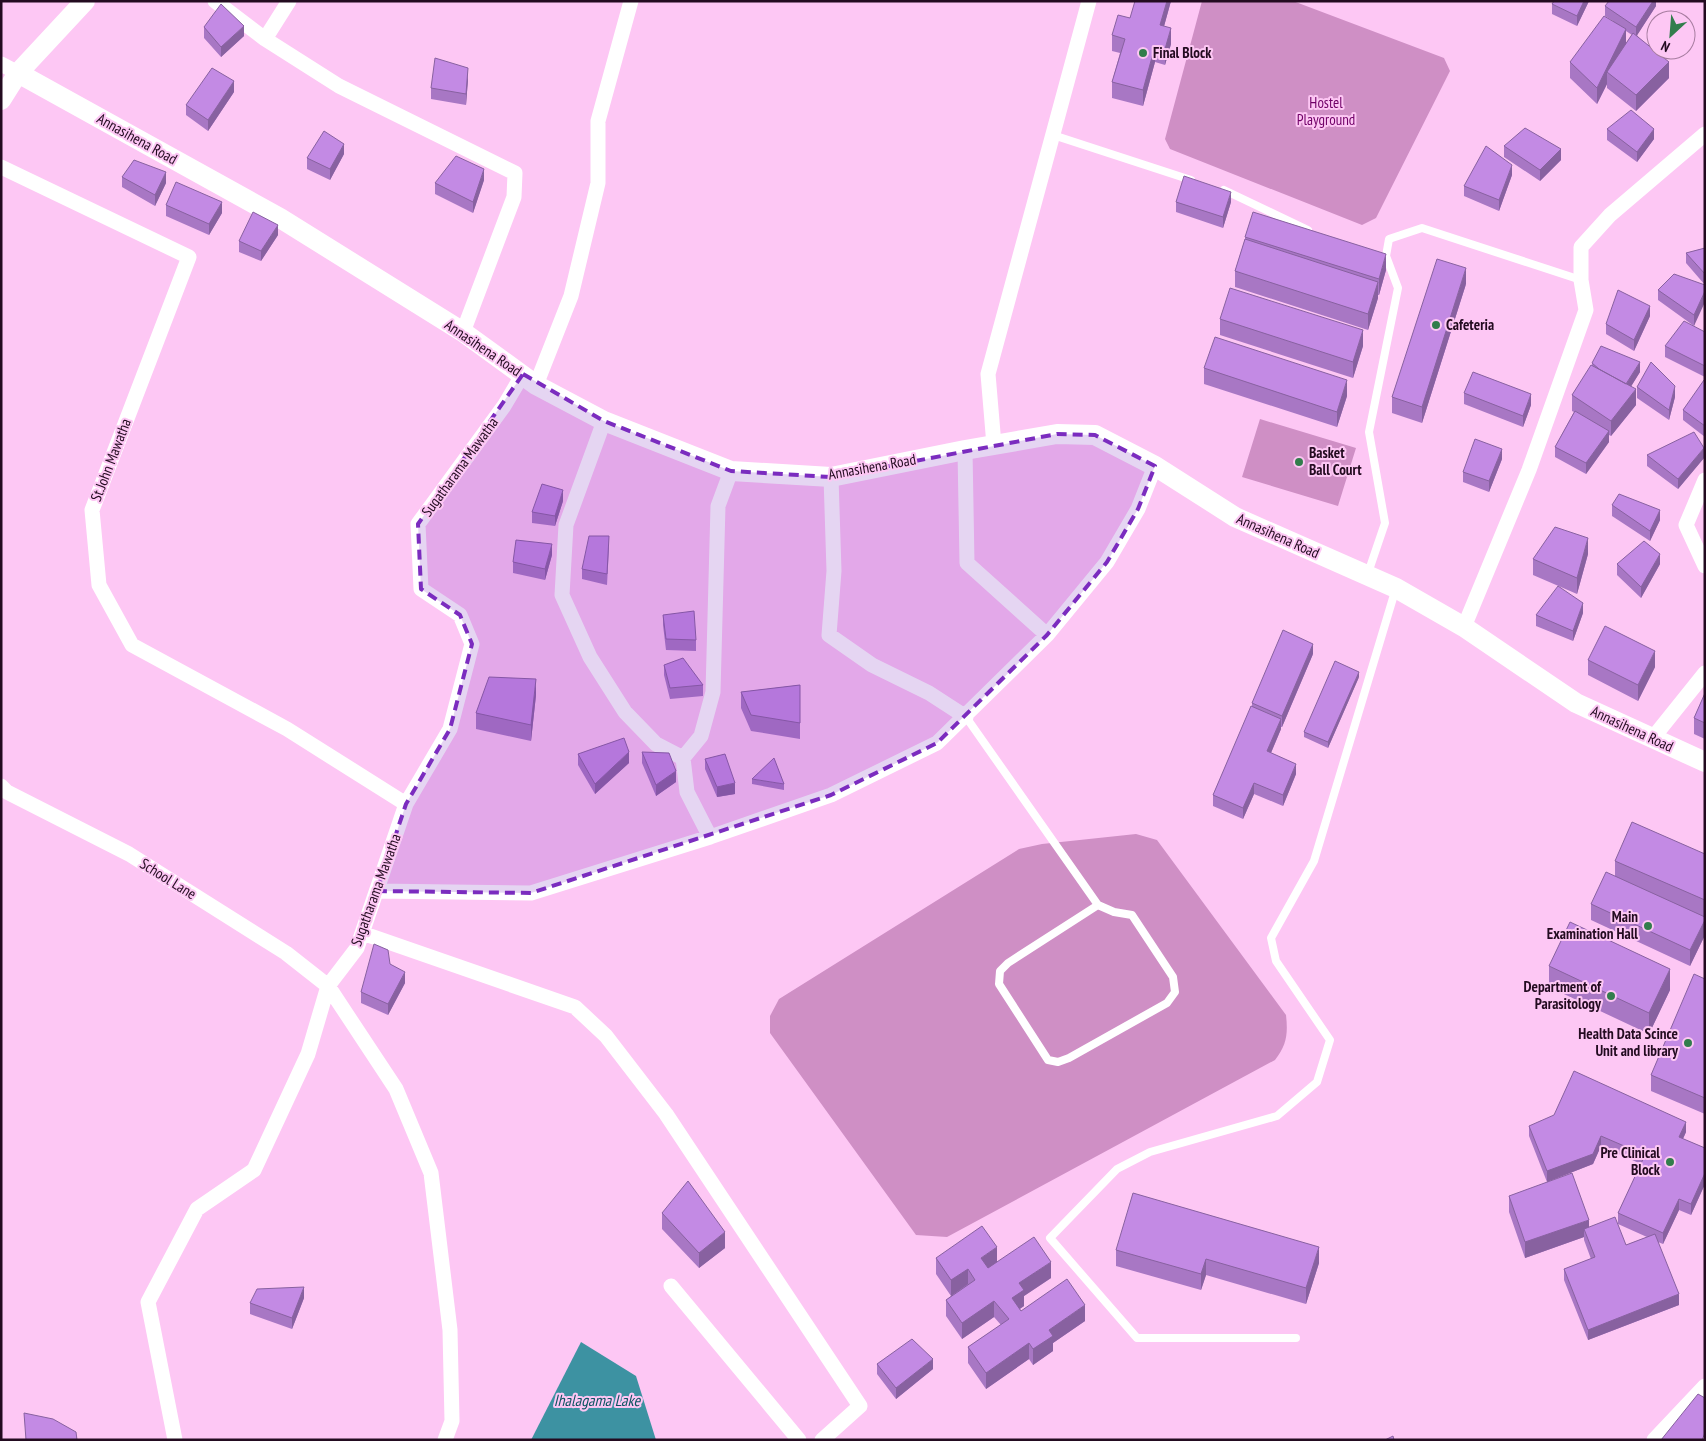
<svg xmlns="http://www.w3.org/2000/svg" width="1706" height="1441" font-family="'PT Sans Narrow',sans-serif">
<style>
.green{fill:#cf8fc5}
.water{fill:#3d92a2}
.lines{fill:none;stroke-linecap:round;stroke-linejoin:round}
.lane{stroke:#fff;stroke-width:8}
.street{stroke:#fff;stroke-width:15}
.secondary{stroke:#fff;stroke-width:20}
.wall{fill:#a877c4;fill-rule:evenodd}
.shaded-wall{fill:#8861a0}
.building{fill:#c38ae4;stroke:#8861a0}
.marked{fill:#7b2cbf;fill-opacity:0.2;stroke:#7b2cbf;stroke-width:4;stroke-dasharray:10 6;stroke-linejoin:round}
.poi-dot{fill:#327d4c;stroke:#fdc7f4;stroke-width:2}
.labels{text-anchor:middle;stroke-width:4;stroke-linejoin:round;paint-order:stroke}
.poi-label{font-size:15px;font-weight:bold;fill:#230b20;stroke:#fdc7f4;text-anchor:end}
.park-label{font-size:15px;fill:#700067;stroke:#fdc7f4}
.street-label{font-size:15px;fill:#230b20;stroke:#fdc7f4}
.water-label{font-size:16px;font-style:italic;fill:#0d5561;stroke:#fdc7f4}
</style>
<rect width="100%" height="100%" fill="#fdc7f4"/>
<path class="green" d="M1202,1H1293L1444,58L1450,71L1376,218L1362,225L1170,149L1165,139Z
M1260,419L1356,448L1338,506L1242,477Z
M1136,834L1157,840L1286,1015C1288,1033 1287,1045 1275,1060L947,1237L916,1235L770,1033V1016L779,999L1019,849L1042,844Z"/>
<path class="water" d="M581,1342L636,1376L656,1440H531Z"/>
<g class="lines">
<path class="lane" d="M1053,135L1191,180
M1224,190L1308,230
M1368,573L1385,523L1369,432L1398,288L1386,256L1389,239L1422,228L1581,280
M966,717L1098,905L1114,912L1132,915L1173,977L1175,992L1167,1003L1069,1058L1058,1062L1048,1060L999,984L1000,971L1008,963L1098,905
M1296,1338H1137L1050,1238L1117,1169L1150,1152L1277,1116L1317,1082L1330,1040L1276,961L1271,938L1314,861L1396,588"/>
<path class="street" d="M215,1L265,39L339,86L515,173L514,197L463,332
M265,39L289,1
M1,64L18,73
M1,167L189,257L92,510L99,585L132,645L287,729L406,804
M536,385L571,296L598,183V121L631,1
M604,421L566,525L562,595L590,657L625,712L656,744L683,758
M994,445L988,374L1089,1
M965,450L967,563L1047,635
M831,477L834,571L829,635L872,665L929,693L966,717
M1705,480L1686,525L1705,566
M1464,627L1529,470L1586,310L1581,280V247L1610,215L1705,134
M1652,739L1705,673
M1,786L7,792L129,854L286,953L328,986L396,1089L431,1173L450,1330L452,1421L445,1440
M710,837L687,792L683,758L701,736L713,692L718,506L731,471
M377,891L531,893L710,837L831,795L937,743L1047,635L1107,562L1138,509L1155,466
M362,933L575,1007L606,1036L666,1114L860,1406L822,1440
M671,1286L799,1440
M175,1440L148,1302L197,1209L254,1170L308,1054L328,986L357,948L406,804L450,729L472,644L460,615L421,589L418,524L504,406L523,374
M1654,1440L1705,1386"/>
<path class="secondary" d="M18,73L280,218L463,332L536,385L604,421L731,471L831,477L965,450L1057,434L1095,435L1155,466L1235,517L1396,588L1464,627L1576,703L1705,762
M1,100L18,73L85,1"/>
</g>
<path class="wall" d="M1171,1L1164,26L1171,44L1165,65L1155,62L1143,106L1112,98V82L1120,53L1112,51V35L1130,18Z
M1554,1H1589L1577,26L1552,14V4Z
M1656,1V6L1637,35L1669,78L1636,111L1607,88V84L1597,104L1570,78V62L1613,21L1605,16V6ZM1626,31L1632,35L1626,43Z
M204,27L244,36L221,57L204,38Z
M468,79L466,105L431,99V88Z
M234,92L208,131L186,115V105Z
M1607,129L1654,139L1637,162L1607,140Z
M1504,146L1561,160L1540,181L1504,157Z
M344,154L330,180L307,169V158Z
M1512,175L1499,211L1464,196V186Z
M122,177L166,183L155,206L122,187Z
M484,180L473,213L435,194V183Z
M1176,202H1231L1223,228L1176,212Z
M166,205L222,213L209,235L166,216Z
M278,235L261,261L239,252V241Z
M1245,237L1386,270L1379,295H1378V298L1368,330L1235,287V271L1245,239Z
M1705,248V285L1686,263V253Z
M1466,284L1422,423L1392,413V397Z
M1705,285L1694,326L1658,300V290Z
M1650,316L1634,351L1606,334V324Z
M1220,319L1363,346L1353,378L1220,335Z
M1705,332V377L1665,357V346Z
M1592,363L1640,372L1631,386L1636,405L1611,436L1609,435V442L1586,474L1555,457V447L1574,412L1572,411V395L1592,365Z
M1204,368L1347,396L1337,427L1204,384Z
M1705,381V437L1683,420V410Z
M1637,387L1675,397L1669,420L1637,398Z
M1464,393L1531,405L1523,427L1464,404Z
M1647,455L1704,458L1678,489L1647,466Z
M1502,459L1489,492L1463,482V472Z
M563,501L555,526L532,523V512Z
M1612,505L1660,520L1650,541L1612,516Z
M609,547L607,585L582,579V569Z
M1588,554L1577,594L1533,575V559Z
M552,555L545,580L513,573V562Z
M1617,564H1660L1641,598L1617,575Z
M1583,613L1573,641L1536,626V615Z
M663,615L696,640V651L666,650L663,625Z
M1313,654L1282,727H1281V729L1271,753L1296,774L1283,806L1254,794L1243,819L1213,806V795L1252,706V703Z
M1588,660L1655,667L1638,701L1588,675Z
M664,665L703,685V696L670,699L664,675Z
M1359,677L1328,748L1304,737V732Z
M800,685V739L751,731L741,708V692Z
M1705,693V739L1694,734V718Z
M536,695L531,741L476,729V713Z
M642,752L676,782L656,796L642,763Z
M578,754L629,763L595,794L578,765Z
M705,759L735,794L717,797L705,769Z
M752,779L784,784V790L752,784Z
M1705,854V935L1690,966L1591,920V904L1615,876V861Z
M390,964L405,983L388,1015L361,1003V992Z
M1549,966L1670,990L1649,1034L1549,987Z
M1705,979V1114L1651,1091V1075Z
M1529,1126L1686,1132L1683,1139L1705,1148V1184L1691,1215L1679,1210L1663,1244L1658,1242L1679,1305L1588,1340L1564,1280V1269L1591,1259L1584,1240V1237L1525,1258L1509,1212V1196L1589,1227L1626,1245L1647,1237L1618,1224V1213L1641,1164L1601,1146L1593,1164L1547,1182L1529,1136Z
M662,1213L725,1248L699,1268L662,1229Z
M1116,1250L1319,1263L1306,1304L1206,1275L1201,1290L1116,1266Z
M936,1258L997,1262L1051,1278L1024,1296V1306L1020,1309L1021,1311L1085,1321L1053,1343V1351L1033,1365L1029,1359L986,1389L968,1363V1347L1001,1325L994,1317L962,1339L946,1316V1300L951,1296L936,1274Z
M304,1298L292,1329L250,1314V1303Z
M877,1364L933,1369L896,1399L877,1374Z"/>
<path class="shaded-wall" d="M1167,1H1171L1160,41V25Z
M1584,1H1589L1577,26V16Z
M1653,1H1656V6L1636,37V27Z
M244,26V36L221,57V47Z
M1171,28V44L1165,65V49Z
M1626,29V45L1607,72V84L1597,104V88Z
M1155,46V62L1143,106V90Z
M1669,62V78L1636,111V95Z
M468,68V79L466,105V94Z
M234,81V92L208,131V120Z
M1654,129V139L1637,162V152Z
M344,144V154L330,180V169Z
M1561,149V160L1540,181V170Z
M1512,165V175L1499,211V200Z
M484,169V180L473,213V202Z
M166,172V183L155,206V195Z
M1231,192V202L1223,228V217Z
M222,202V213L209,235V224Z
M278,225V235L261,261V251Z
M1386,254V270L1379,295V279Z
M1466,268V284L1422,423V407Z
M1378,282V298L1368,330V314Z
M1705,291V302L1694,326V315Z
M1650,306V316L1634,351V340Z
M1363,330V346L1353,378V362Z
M1640,362V372L1624,398V388Z
M1347,380V396L1337,427V412Z
M1675,386V397L1669,420V410Z
M1636,389V405L1611,436V421Z
M1531,394V405L1523,427V416Z
M1609,431V442L1586,474V463Z
M1704,448V458L1678,489V479Z
M1502,449V459L1489,492V481Z
M563,490V501L555,526V516Z
M1660,510V520L1650,541V531Z
M1588,538V554L1577,594V578Z
M552,544V555L545,580V569Z
M1660,554V564L1641,598V587Z
M1583,603V613L1573,641V631Z
M1313,644V654L1282,727V716Z
M1655,651V667L1638,701V685Z
M1359,672V677L1328,748V742Z
M536,679V695L531,741V725Z
M1281,719V729L1267,762V751Z
M629,752V763L595,794V784Z
M1296,764V774L1283,806V795Z
M676,771V782L656,796V785Z
M735,783V794L717,797V787Z
M1254,783V794L1243,819V808Z
M1705,920V935L1690,966V950Z
M1670,969V990L1649,1034V1013Z
M405,972V983L388,1015V1004Z
M1686,1122V1132L1679,1147V1137Z
M1601,1136V1146L1593,1164L1547,1182V1171Z
M1705,1173V1184L1691,1215V1204Z
M1679,1199V1210L1663,1244V1233Z
M1589,1220V1236L1584,1229V1237L1525,1258V1242Z
M725,1232V1248L699,1268V1253Z
M997,1247V1263L981,1274V1258Z
M1319,1247V1263L1306,1304V1288Z
M1206,1259V1275L1201,1290V1274Z
M1051,1262V1278L1024,1296V1306L1012,1314V1298L1019,1283Z
M968,1269V1284L951,1296V1280Z
M304,1287V1298L292,1329V1318Z
M1679,1294V1305L1588,1340V1330Z
M994,1301V1317L962,1339V1323Z
M1085,1305V1321L1053,1343V1351L1033,1365V1349L1049,1330Z
M1029,1343V1359L986,1389V1373Z
M933,1359V1369L896,1399V1388Z"/>
<path class="building" d="M1135,1H1167L1160,25L1171,28L1165,49L1155,46L1143,90L1112,82L1125,39L1112,35L1118,15L1130,18Z
M1554,1H1584L1577,16L1552,4Z
M1609,1H1653L1636,27L1605,6Z
M221,4L244,26L221,47L204,27Z
M1604,16L1626,29L1597,88L1570,62Z
M1633,33L1669,62L1636,95L1607,72Z
M435,58L468,68L466,94L431,88Z
M212,68L234,81L208,120L186,105Z
M1631,110L1654,129L1637,152L1607,129Z
M1525,128L1561,149L1540,170L1504,146Z
M324,131L344,144L330,169L307,158Z
M1486,146L1512,165L1499,200L1464,186Z
M456,156L484,169L473,202L435,183Z
M134,160L166,172L155,195L122,177Z
M1184,176L1231,192L1223,217L1176,202Z
M176,182L222,202L209,224L166,205Z
M253,212L278,225L261,251L239,241Z
M1253,212L1386,254L1379,279L1245,237Z
M1245,239L1378,282L1368,314L1235,271Z
M1705,248V274L1686,253Z
M1437,259L1466,268L1422,407L1392,397Z
M1674,274L1705,285V291L1694,315L1658,290Z
M1230,288L1363,330L1353,362L1220,319Z
M1618,290L1650,306L1634,340L1606,324Z
M1684,321L1705,332V366L1665,346Z
M1215,337L1347,380L1337,412L1204,368Z
M1601,346L1640,362L1626,384L1599,369L1592,363Z
M1651,362L1675,386L1669,410L1637,387Z
M1591,365L1636,389L1611,421L1572,395Z
M1473,372L1531,394L1523,416L1464,393Z
M1704,380L1705,381V426L1683,410Z
M1575,411L1609,431L1586,463L1555,447Z
M1694,432L1704,448L1678,479L1647,455Z
M1475,439L1502,449L1489,481L1463,472Z
M542,484L563,490L555,516L532,512Z
M1619,494L1660,510L1650,531L1612,505Z
M1555,527L1588,538L1577,578L1533,559Z
M589,536H609L607,574L582,569Z
M516,540L552,544L545,569L513,562Z
M1644,541L1660,554L1641,587L1617,564Z
M1558,586L1583,603L1573,631L1536,615Z
M694,611L696,640L666,639L663,615Z
M1605,626L1655,651L1638,685L1588,660Z
M1283,630L1313,644L1282,716L1252,703Z
M683,658L703,685L670,688L664,665Z
M1335,661L1359,672L1328,742L1304,732Z
M489,677L536,679L531,725L476,713Z
M800,685V723L751,715L741,692Z
M1705,693V723L1694,718Z
M1251,706L1281,719L1267,751L1296,764L1283,795L1254,783L1243,808L1213,795Z
M624,738L629,752L595,784L578,754Z
M642,752L669,753L676,771L656,785Z
M725,754L735,783L717,787L705,759Z
M774,758L784,784L752,779Z
M1632,822L1705,854V900L1615,861Z
M1606,872L1705,917V920L1690,950L1591,904Z
M1570,922L1670,969L1649,1013L1549,966Z
M374,944L388,950L390,964L405,972L388,1004L361,992Z
M1694,974L1705,979V1098L1651,1075Z
M1574,1071L1686,1122L1679,1137L1705,1148V1173L1691,1204L1679,1199L1663,1233L1618,1213L1645,1155L1601,1136L1593,1154L1547,1171L1529,1126L1554,1115Z
M1572,1173L1589,1220L1525,1242L1509,1196Z
M688,1181L725,1232L699,1253L662,1213Z
M1133,1193L1319,1247L1306,1288L1206,1259L1201,1274L1116,1250Z
M1615,1217L1626,1245L1655,1234L1679,1294L1588,1330L1564,1269L1595,1257L1584,1229Z
M982,1226L997,1247L981,1258L988,1268L1034,1237L1051,1262L1019,1283L1024,1290L1012,1298L1021,1311L1067,1279L1085,1305L1049,1330L1053,1336L1033,1349L1029,1343L986,1373L968,1347L1009,1319L994,1301L962,1323L946,1300L975,1280L968,1269L951,1280L936,1258Z
M304,1287L292,1318L250,1303L257,1289Z
M912,1339L933,1359L896,1388L877,1364Z
M1698,1394L1705,1398V1433L1702,1440H1661Z
M24,1413L53,1419L76,1432L77,1440H26Z
M1393,1436L1394,1440H1385Z"/>
<path class="marked" d="M523,374L604,421L731,471L831,477L1057,434L1095,435L1155,466L1138,509L1107,562L1047,635L937,743L831,795L531,893L377,891L406,804L450,729L472,644L460,615L421,589L418,524Z"/>
<g class="poi-dot">
<circle cx="1143" cy="53" r="5"/>
<circle cx="1436" cy="325" r="5"/>
<circle cx="1299" cy="462" r="5"/>
<circle cx="1648" cy="926" r="5"/>
<circle cx="1611" cy="996" r="5"/>
<circle cx="1688" cy="1043" r="5"/>
<circle cx="1670" cy="1162" r="5"/>
</g>
<g class="labels">
<g class="poi-label">
<text x="1153" y="58" text-anchor="start">Final Block</text>
<text x="1446" y="330" text-anchor="start">Cafeteria</text>
<text x="1309" y="458" text-anchor="start">Basket<tspan x="1309" dy="17">Ball Court</tspan></text>
<text x="1638" y="922">Main<tspan x="1638" dy="17">Examination Hall</tspan></text>
<text x="1601" y="992">Department of<tspan x="1601" dy="17">Parasitology</tspan></text>
<text x="1678" y="1039">Health Data Scince<tspan x="1678" dy="17">Unit and library</tspan></text>
<text x="1660" y="1158">Pre Clinical<tspan x="1660" dy="17">Block</tspan></text>
</g>
<g class="park-label">
<text x="1326" y="108">Hostel<tspan x="1326" dy="17">Playground</tspan></text>
</g>
<g class="street-label">
<text transform="translate(137 139) rotate(29)" y="5">Annasihena Road</text>
<text transform="translate(483 348) rotate(34)" y="5">Annasihena Road</text>
<text transform="translate(111 460) rotate(-69)" y="5">St.John Mawatha</text>
<text transform="translate(460 467) rotate(-54)" y="5">Sugatharama Mawatha</text>
<text transform="translate(872 467) rotate(-10)" y="5">Annasihena Road</text>
<text transform="translate(1278 536) rotate(24)" y="5">Annasihena Road</text>
<text transform="translate(1632 729) rotate(25)" y="5">Annasihena Road</text>
<text transform="translate(168 879) rotate(32)" y="5">School Lane</text>
<text transform="translate(376 890) rotate(-70)" y="5">Sugatharama Mawatha</text>
</g>
<g class="water-label">
<text x="597" y="1406">Ihalagama Lake</text>
</g>
</g>
<rect width="1706" height="1441" fill="none" stroke="#230b20" stroke-width="5"/>
<g transform="translate(1671 35) rotate(206)"><circle r="24" fill="#fdc7f4" stroke="#a67c9f"/>
<path d="M0-4L9 19L0 12L-9 19Z" fill="#327d4c"/>
<text y="-8" font-size="14" font-weight="bold" text-anchor="middle" fill="#230b20">N</text>
</g>
</svg>
